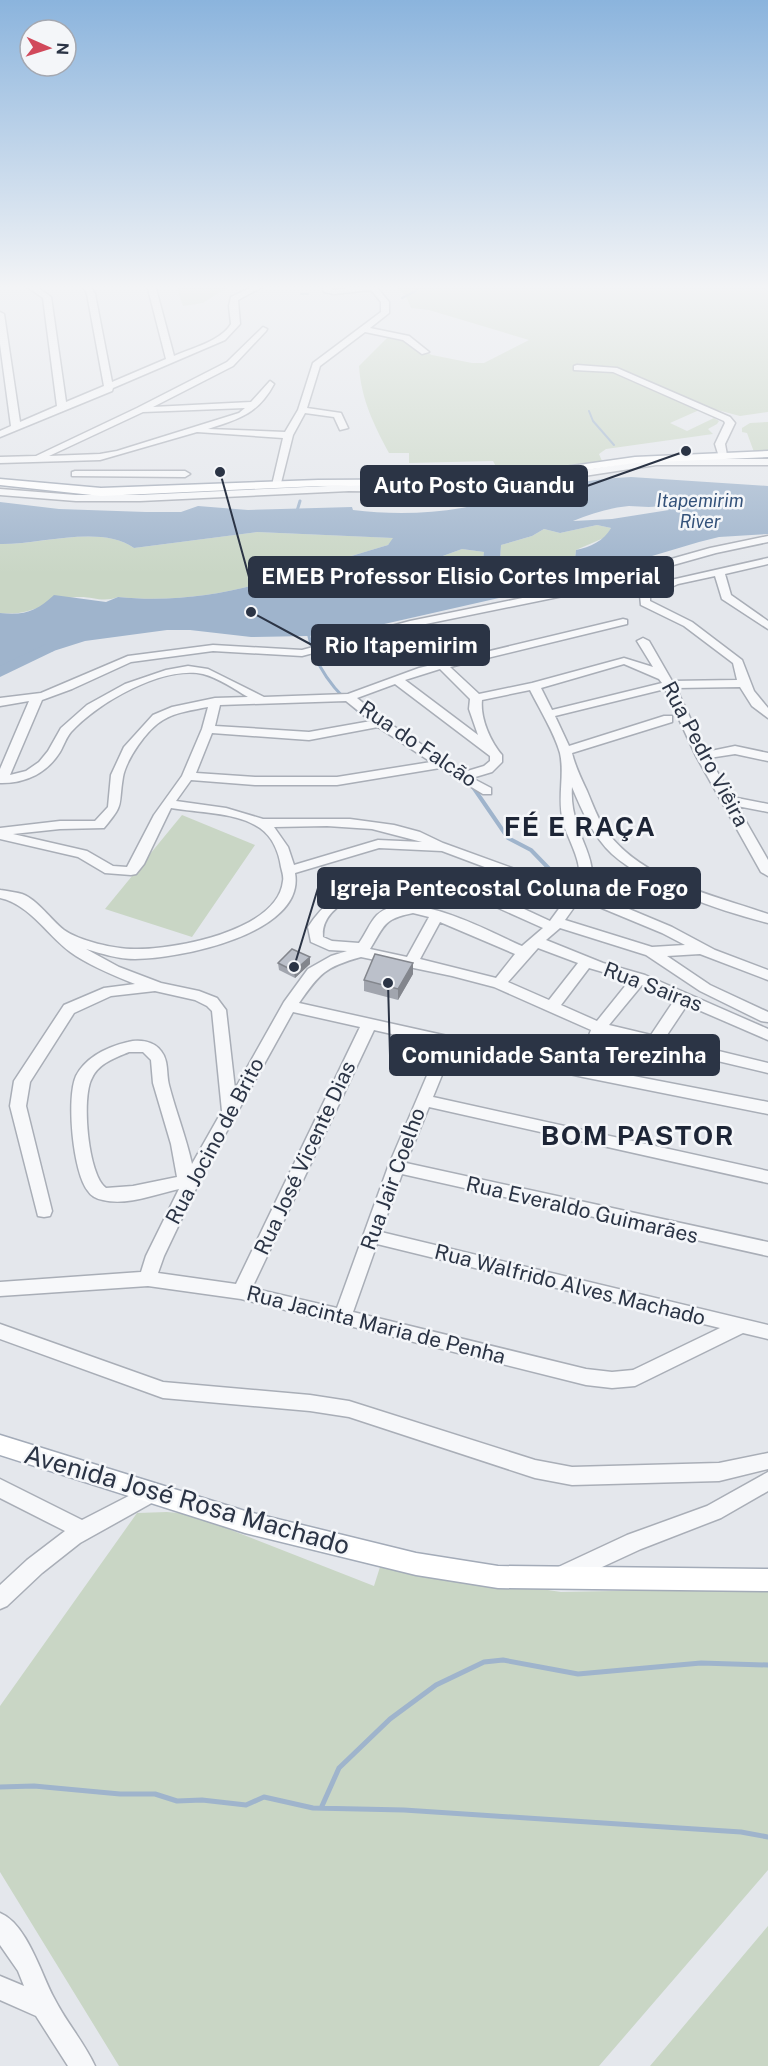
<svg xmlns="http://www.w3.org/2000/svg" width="768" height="2066" font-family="'Public Sans',sans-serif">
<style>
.green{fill:#c9d6c5}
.water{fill:#9fb4cc;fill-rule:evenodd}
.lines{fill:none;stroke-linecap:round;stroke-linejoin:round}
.stream-far3{stroke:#9fb4cc;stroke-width:2}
.stream-far2{stroke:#9fb4cc;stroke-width:3}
.stream-far1{stroke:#9fb4cc;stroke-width:4}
.stream{stroke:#9fb4cc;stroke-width:5}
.river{fill:#9fb4cc;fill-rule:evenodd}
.minor-casing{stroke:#a9aeb7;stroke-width:3}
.major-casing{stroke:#a3abb8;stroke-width:3}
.minor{fill:#f7f8fa;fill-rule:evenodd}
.major{fill:#fff;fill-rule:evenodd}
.wall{fill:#a1a5ae}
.shaded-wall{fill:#83868d}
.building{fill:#bbc0ca;stroke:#83868d;stroke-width:1.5}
.labels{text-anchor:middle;stroke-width:5;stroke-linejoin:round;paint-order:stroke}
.far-water-label{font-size:18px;font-style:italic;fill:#34527a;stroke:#f4f6f9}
.street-label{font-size:21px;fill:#2b3445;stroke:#f4f6f9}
.near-street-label{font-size:26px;fill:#2b3445;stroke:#f4f6f9}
.district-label{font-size:27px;font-weight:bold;letter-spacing:1.5px;fill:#1d2536;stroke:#f4f6f9}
.leader{fill:none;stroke:#2b3445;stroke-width:2}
.callout-dot{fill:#2b3445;stroke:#f4f6f9;stroke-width:2}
.callout{fill:#2b3445;stroke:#2b3445;stroke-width:2}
.callout-label{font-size:22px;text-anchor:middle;font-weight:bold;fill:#fff}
</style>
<rect width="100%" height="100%" fill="#e4e7ec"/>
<path class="green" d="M176,285H231L203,303L183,306Z
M394,285H768V412L740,416L706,407L670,423L687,431L714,418L719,421L717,424L708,429L713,434L606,449L599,454L602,461L500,474L493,461L409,463V453H389C374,425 361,399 359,366L390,335L409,341L421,351L432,355L472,363H484L529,340L429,310L411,308L406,296Z
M768,422V453L754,452L747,433L742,432V428L750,423Z
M597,525L611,528L606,537L576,550L575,559C553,562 520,573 500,561L501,545L532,536L544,529L560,533Z
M257,532L394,538L388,545C294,572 218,607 118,597C102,603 93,596 77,597C48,599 32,617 0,613V544C39,545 101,524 134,548Z
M462,549L484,552L483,559C447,591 397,590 352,590C340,590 321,593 311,587L329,576L382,568L411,559L440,557Z
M182,815L255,845L192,937L105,909Z
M167,1512L190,1514L374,1586L380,1567L387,1566L561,1592L768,1588V1870L599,2066H119L0,1872V1706L137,1513Z
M768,1926V2066H650Z"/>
<path class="water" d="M631,477L768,486V534L719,537L699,542L548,587L349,632L308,636L251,637L190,630H167L85,641L0,668V613C24,616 37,611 54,595L106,602L118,597C218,607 294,572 388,545L393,538L257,532L134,548C101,524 38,545 0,544V502L59,509L146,512H181L198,506L248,510L352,507L353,510C393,515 437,514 477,505C529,494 578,479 631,477ZM657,503L665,505L669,510L612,519L573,521C591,514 608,508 629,506C639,506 649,508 658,506L655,505ZM597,525L611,528C604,541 590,547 576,550L575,559C553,562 519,573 500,561L501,545L532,536L544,529L560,533ZM462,549L484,552L483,559C448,591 397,590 352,590C340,590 322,592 311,587L329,576L382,568L411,559L440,557Z"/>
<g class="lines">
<path class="stream-far3" d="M301,294H308
M402,298L416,291L420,285
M589,411L593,421L614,445"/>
<path class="stream-far2" d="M297,511L300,501
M308,632C314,667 338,696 366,717"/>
<path class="stream-far1" d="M473,787L508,838L531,850L563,883"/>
<path class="stream" d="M0,1787L34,1786L120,1794H155L177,1801L202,1800L246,1805L264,1797L313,1808L404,1810L741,1832L768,1837
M322,1806L339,1768L390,1719L436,1685L484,1662L503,1660L578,1674L701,1663L768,1665"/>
<path class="river" d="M48,643L56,648L54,651L0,677V666Z"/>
<defs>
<path id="minor" d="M25,285H34L51,297L66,402L104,386L87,294L82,285H90L95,294L112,382L166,359L147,285H155L174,356C192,348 221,341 231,324L229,306L231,297L256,285H266L238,300L240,324L225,340L113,388L112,391L0,437V431L11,426L0,344V312L4,314L20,422L57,406L43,298Z
M322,285H330L331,289L334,290L375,285L389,302V313L370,328L409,336L429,352L422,354L403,340L365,332L320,366L307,408L341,413L348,428L340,430L334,417L305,413L293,435L280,487L272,485L283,438L197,432L100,460L0,463V457L36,456L137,408L227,362L263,327L267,329L266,331L233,366L153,407L251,402L270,381L274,384C258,414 239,419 208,429L285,432L298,410L313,363L381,312V302L371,290L334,294L324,292ZM245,408L239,413L117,451L100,454L49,456L143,412Z
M577,365L617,368L730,417L735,423L725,444L727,455L719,457L715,444L725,423L724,421L613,372L574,370V366Z
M656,459H768V465H656L512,487L441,492L349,491L140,501H76L0,495V489L76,495H140L349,485L441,486L512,481Z
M75,471H185L190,474L185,477L72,476V472Z
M768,536V542L716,553L563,596L411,627L302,656L213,651L131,662L72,689L42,700L10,775L26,771L39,762L48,751L61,728L87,705L125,684L166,670L188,666L208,669L264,697L348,694L419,668L623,619L627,620V624L450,667L479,694L532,683L624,658L653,667L637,641L643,638L649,641L672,681L737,680L733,663L684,626L641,605L640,595L671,580L768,558V564L725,574L731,595L768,621V629L722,599L715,576L678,584L650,597V601L692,622L742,660L754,691L768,708V718L752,706L740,687L676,688L706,752L735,746L768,753V761L735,754L709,758L732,797L768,804V812L737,806L768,860V876L761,872L696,756L665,689L555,716L569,746L664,716H672V722L572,753C575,766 581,778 587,791C593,805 598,820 607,832C644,881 713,895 768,914V923C721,911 649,887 612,854C593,836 582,811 572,787C571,800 573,812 577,824C583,846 601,870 586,891L672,927L715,950L768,970V980L700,954L667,956L710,985L768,1012V1022L761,1021L700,991L646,955L560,928L546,940L603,963L645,975L768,1029V1040L687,1005L665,1038L768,1063V1073L604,1034L592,1068L768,1102V1114L583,1077L453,1048L433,1097L768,1171V1183L429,1107L406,1163L768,1242V1256L402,1174L381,1232L768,1325V1339L743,1333L635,1386L612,1388L586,1385L241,1299L148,1286L0,1296V1282L141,1272L146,1256L179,1189C156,1194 127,1206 103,1200C97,1199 91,1196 88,1191C73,1173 66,1098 76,1076C86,1057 107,1047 128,1042C139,1039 154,1041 161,1051C169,1061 166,1073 169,1085C176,1112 186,1137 192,1164L222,1111L212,1011L207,1006L195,1000L155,991L111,996L74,1013L30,1082L26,1106L52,1211L50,1216L44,1217L38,1216L10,1106L14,1081L64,1005L104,988L135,984C115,976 95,968 76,956C49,939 32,905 0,898V890C7,891 15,892 22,894C38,900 51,920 64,930C79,941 115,949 134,949C173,950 278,931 283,881C284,877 282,871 281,867C279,853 273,837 260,828C236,812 200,813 171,808L144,864L136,874L131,875L105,873L78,857L0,839V828L60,821H95L108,807L111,775L124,747L153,715L172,707L215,698L248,697C234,689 219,678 203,674C163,665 97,703 71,732C66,738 64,745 60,752C47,773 26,783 2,783H0V769L29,701L0,706V698L41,693L128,656L213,645L302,650L410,621L561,590L710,548ZM624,664L659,679L662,683L552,710L541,688ZM440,669L470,699L469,709L478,735L405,680ZM395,684L490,756V761L484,766L464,772L384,720L357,698ZM530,690C540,710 554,732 560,753C565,775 557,797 563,822C568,841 588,869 575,888L537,877L443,843L420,832L394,825L350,819H263L226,808L176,801L191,780L255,785H337L440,768L483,794H491V788L472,778L492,772L502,762V755C491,742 480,719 482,700ZM346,701L371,721L309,732L215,726L220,705ZM208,707L202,729L182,776L154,815L127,867L113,866L87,851L13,834L60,829L104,828C125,803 118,807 123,777C126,760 147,729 163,720C176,712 193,710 208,707ZM378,727L431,762L337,777H255L196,773L212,733L309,740ZM327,826L372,829L422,842L378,840L294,865L288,847L274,827ZM379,848L442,851L527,883L569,895L550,921C490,894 436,860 368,881C342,889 323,904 308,927L311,942L329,950L347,951L331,956L308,969L284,1002L235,1089L226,1010L217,998L199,991L161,983L119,967L86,949C102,954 119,959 135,959C178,959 306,934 295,873ZM413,881L456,889L543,928L522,946C489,932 409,886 377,915C370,922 365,935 359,943L332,941L323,937C320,899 385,884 413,881ZM580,899L662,933L685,945L652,947L565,920ZM413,913L429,917L407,957L370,949C385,925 383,919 413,913ZM440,922L515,954L496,978L420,959ZM538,948L578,963L549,1000L508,982ZM361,957L452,976L494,987L591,1030L578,1065L299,1003C320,973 325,967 361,957ZM589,968L630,980L597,1021L561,1005ZM642,985L675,999L651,1035L609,1025ZM293,1012L360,1027L236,1284L158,1273L164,1256L202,1176ZM374,1030L440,1045L388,1167L337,1308L252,1288ZM129,1052H143L151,1060L153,1083L171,1144L177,1177L133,1186L106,1188C88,1176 81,1097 92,1078C99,1063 115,1058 129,1052ZM377,1244L720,1328L633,1370L612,1372L586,1369L353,1312Z
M0,1324L163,1382L310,1395L349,1401L535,1460L572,1467L719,1463L768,1453V1469L719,1481L572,1485L535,1478L349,1417L310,1411L163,1398L0,1339Z
M768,1472V1491L721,1518L641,1549L561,1586L554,1583L551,1576L554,1569L627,1535L707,1506Z
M0,1479L82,1520L150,1485L157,1488L160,1494L157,1500L80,1543L42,1573L7,1606L0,1609V1585L27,1560L65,1531L0,1498Z
M0,1913C27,1924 41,1974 54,1998C66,2022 84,2042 95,2066H68L36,2016L0,2000V1976L24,1986L18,1971L0,1945Z"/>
<path id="major" d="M768,451V457L635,463L479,485L318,486L101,496L0,485V479L101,488L318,480L479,479L635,457Z
M0,1435L245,1511L416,1553L498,1566L768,1569V1591L498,1588L416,1575L245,1533L0,1455Z"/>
</defs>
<use href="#minor" class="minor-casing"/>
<use href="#major" class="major-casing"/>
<use href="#minor" class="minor"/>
<use href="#major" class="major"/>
</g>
<path class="wall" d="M310,957V964L295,978L279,970L278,963Z
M413,963V974L398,1000L364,991V980Z"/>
<path class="shaded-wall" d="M310,957V964L295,978L294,971Z
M413,963V974L398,1000V989Z"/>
<path class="building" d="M292,949L310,957L294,971L278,963Z
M375,954L413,963L398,989L364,980Z"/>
<linearGradient id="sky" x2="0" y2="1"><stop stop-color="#8bb4dd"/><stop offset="0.5" stop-color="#f3f4f6"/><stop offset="1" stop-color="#f3f4f6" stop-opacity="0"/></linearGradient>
<rect width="768" height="574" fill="url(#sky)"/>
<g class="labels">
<g class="far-water-label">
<text x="700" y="507">Itapemirim<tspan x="700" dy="21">River</tspan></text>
</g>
<g class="street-label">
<text transform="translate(418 744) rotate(34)" y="7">Rua do Falcão</text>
<text transform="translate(705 754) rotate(62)" y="7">Rua Pedro Viêira</text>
<text transform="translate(653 987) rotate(21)" y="7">Rua Sairas</text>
<text transform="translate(215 1141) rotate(-62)" y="7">Rua Jocino de Brito</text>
<text transform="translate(305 1158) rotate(-65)" y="7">Rua José Vicente Dias</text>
<text transform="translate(393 1179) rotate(-70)" y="7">Rua Jair Coelho</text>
<text transform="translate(582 1210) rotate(13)" y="7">Rua Everaldo Guimarães</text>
<text transform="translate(570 1285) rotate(14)" y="7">Rua Walfrido Alves Machado</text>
<text transform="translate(376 1325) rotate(14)" y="7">Rua Jacinta Maria de Penha</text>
</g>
<g class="near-street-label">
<text transform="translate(187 1500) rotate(16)" y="9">Avenida José Rosa Machado</text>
</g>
<g class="district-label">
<text x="580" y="836">FÉ E RAÇA</text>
<text x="638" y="1145">BOM PASTOR</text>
</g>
</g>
<path class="leader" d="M686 451L587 486M220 472L249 577M251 612L312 645M294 967L318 888M388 983L390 1055"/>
<g class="callout-dot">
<circle cx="686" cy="451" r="6"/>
<circle cx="220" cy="472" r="6"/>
<circle cx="251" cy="612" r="6"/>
<circle cx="294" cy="967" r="6"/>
<circle cx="388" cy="983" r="6"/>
</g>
<g class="callout">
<rect x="361" y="466" width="226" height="40" rx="6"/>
<rect x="249" y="557" width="424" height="40" rx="6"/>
<rect x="312" y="625" width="177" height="40" rx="6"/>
<rect x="318" y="868" width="382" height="40" rx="6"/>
<rect x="390" y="1035" width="329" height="40" rx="6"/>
</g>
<g class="callout-label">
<text x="474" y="493">Auto Posto Guandu</text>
<text x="461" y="584">EMEB Professor Elisio Cortes Imperial</text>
<text x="401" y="653">Rio Itapemirim</text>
<text x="509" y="896">Igreja Pentecostal Coluna de Fogo</text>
<text x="554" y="1063">Comunidade Santa Terezinha</text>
</g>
<g transform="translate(48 48) rotate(93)"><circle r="28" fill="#f4f6f9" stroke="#a4a8b1" stroke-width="1.5"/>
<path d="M0-4.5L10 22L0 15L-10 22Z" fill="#d1495b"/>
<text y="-9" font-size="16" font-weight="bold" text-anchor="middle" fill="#2b3445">N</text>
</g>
</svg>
